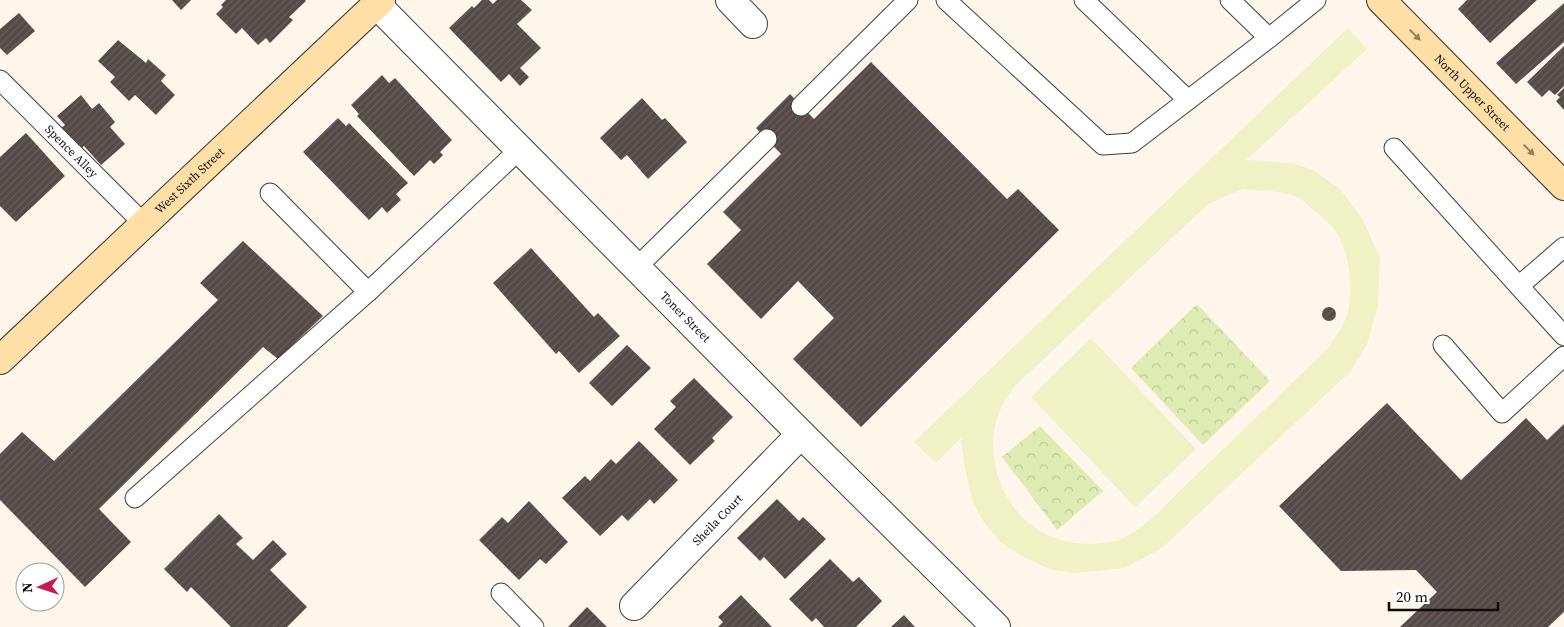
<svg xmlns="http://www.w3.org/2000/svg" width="1564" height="627" font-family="'Source Serif 4',serif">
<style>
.park{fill:url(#park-crowns)}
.pitch{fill:#eef2c5;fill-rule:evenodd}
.building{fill:url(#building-hatch)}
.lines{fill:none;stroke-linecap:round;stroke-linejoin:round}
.lane-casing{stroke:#3f3f3f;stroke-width:21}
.street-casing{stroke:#3f3f3f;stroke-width:30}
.secondary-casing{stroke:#2e2e2e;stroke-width:30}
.lane{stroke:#fff;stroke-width:19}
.street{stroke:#fff;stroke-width:28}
.secondary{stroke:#ffdfa6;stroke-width:28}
.oneway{fill:#928061}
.labels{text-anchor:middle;stroke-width:5;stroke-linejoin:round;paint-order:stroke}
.street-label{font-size:12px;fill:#0c0c0c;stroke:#fff}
</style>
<defs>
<pattern id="park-crowns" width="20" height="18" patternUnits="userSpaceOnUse" patternTransform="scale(1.25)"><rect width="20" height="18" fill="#deebb3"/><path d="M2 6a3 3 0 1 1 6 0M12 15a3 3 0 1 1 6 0" fill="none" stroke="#bdc899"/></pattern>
<pattern id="building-hatch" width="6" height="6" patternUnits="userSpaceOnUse" patternTransform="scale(1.25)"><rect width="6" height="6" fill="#554a48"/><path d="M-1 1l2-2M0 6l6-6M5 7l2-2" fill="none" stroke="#68605e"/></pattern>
</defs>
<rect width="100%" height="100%" fill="#fff6eb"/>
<path class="park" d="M1197,304L1270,381L1203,445L1131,368Z
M1040,426L1103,491L1057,530L1002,457Z"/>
<path class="pitch" d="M1348,28L1367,49L1246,160L1292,163L1313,170L1340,189L1363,220L1380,258L1378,305L1367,344L1351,371L1162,548L1125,568L1074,573L1050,569L1023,557L1000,542L983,521L972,500L964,464L961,438L936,463L914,442ZM1243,189C1260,191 1281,190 1296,197C1304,200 1311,208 1317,213C1324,219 1332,225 1336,232C1350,252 1354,292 1347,315C1343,327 1335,338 1328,348C1282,393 1236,437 1189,482C1169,501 1143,532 1116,541C1112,542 1106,542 1102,543C1057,549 1016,525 1000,482C988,447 991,417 1014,387L1208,204Z
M1091,338L1196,449L1135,507L1031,397Z"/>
<path class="building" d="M172,0H191L181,10Z
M226,0H305L306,1L289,17L293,20L270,43L266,38L258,45L242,28L236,34L216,14L223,7L221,5Z
M482,0H489L493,4L497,0H521L532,10L517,24L541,48L520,68L529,77L520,86L509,74L501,82L449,28L472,6L474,8Z
M1467,0H1537L1490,43L1458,9Z
M1564,3V42L1516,84L1496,63Z
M19,13L35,31L7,55L0,48V29Z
M118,40L146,63L148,59L166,75L161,81L175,95L156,115L135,95L129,101L110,82L115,77L98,61Z
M1564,46V86L1555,95L1549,90L1542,97L1527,82Z
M871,62L1007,199L1018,189L1059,230L861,427L793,359L834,318L798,281L761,319L707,264L741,230L723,212L781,154L756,128L790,94L814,119Z
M382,75L389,83L395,78L452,140L440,152L443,155L434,164L430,160L414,176L357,116L359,114L351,105Z
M1564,88V110L1556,101L1560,97L1557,95Z
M81,95L92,109L99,103L115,122L110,127L125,144L101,165L84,146L76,153L56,132L65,125L57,116Z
M642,98L662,120L665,118L687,142L648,179L627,155L621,160L600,138Z
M338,118L346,126L349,123L408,183L396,194L401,200L387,213L382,207L369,220L303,152Z
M26,133L65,176L16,222L0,206V157Z
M243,241L323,316L278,359L263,347L99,509L131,542L85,587L0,500V454L22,432L54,461L218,300L200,283Z
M531,248L594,317L598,313L620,336L579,373L559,351L556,354L493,283Z
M1322 314a7 7 0 1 1 14 0a7 7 0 1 1-14 0Z
M627,345L651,368L612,406L589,383Z
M694,378L733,417L712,438L715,441L690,465L654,429L676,407L670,401Z
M1387,403L1461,480L1526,418L1547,440L1564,424V612L1548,627H1400L1437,592L1416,570L1341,571L1279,506Z
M639,441L678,480L654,504L650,499L628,521L622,515L600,536L562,498L585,476L590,481L611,459L616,464Z
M777,499L799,521L803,517L826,539L785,579L764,557L760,561L737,538Z
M529,501L568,542L546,564L540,559L519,580L479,540L502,517L508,523Z
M219,514L243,538L236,544L253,560L273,540L287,554L270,570L307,607L287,627H231L191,587L187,592L164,569Z
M830,559L853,582L859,577L882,601L856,627H824L816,618L812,622L789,599Z
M741,595L772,627H718L723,622L718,617Z
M587,607L607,627H568Z
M904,615L915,627H891Z"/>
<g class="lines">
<defs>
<g id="lane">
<path d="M946,0L1103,145L1132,143L1269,38L1316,0"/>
<path d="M1084,0L1188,100"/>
<path d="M1230,0L1269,38"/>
<path id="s1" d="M0,80L144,224"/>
<path d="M801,106L908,0"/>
<path d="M1394,148L1564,336"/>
<path d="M270,193L368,292"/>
<path d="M637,267L767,139"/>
<path d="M1519,286L1564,247"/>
<path d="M1443,345L1502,413L1564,356"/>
<path d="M135,498L368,292L520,149"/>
<path d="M501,593L534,627"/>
</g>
<g id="street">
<path d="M730,0L753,24"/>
<path id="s2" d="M376,4L801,434L996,627"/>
<path id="s3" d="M634,606L801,434"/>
</g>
<g id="secondary">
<path id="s4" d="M1381,0L1564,186"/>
<path id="s5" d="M0,360L381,0"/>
</g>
</defs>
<use href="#lane" class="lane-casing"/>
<use href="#street" class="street-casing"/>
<use href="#secondary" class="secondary-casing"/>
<use href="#lane" class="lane"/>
<use href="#street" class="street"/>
<use href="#secondary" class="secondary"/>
</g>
<defs><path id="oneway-solid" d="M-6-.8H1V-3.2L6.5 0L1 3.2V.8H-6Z" transform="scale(1.25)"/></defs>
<g class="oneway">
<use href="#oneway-solid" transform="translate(1415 35) rotate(45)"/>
<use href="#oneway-solid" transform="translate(1529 150) rotate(45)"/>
</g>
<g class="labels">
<g class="street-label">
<text dy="4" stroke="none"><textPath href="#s4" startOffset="130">North Upper Street</textPath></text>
<text dy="4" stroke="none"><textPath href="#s1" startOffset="101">Spence Alley</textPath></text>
<text dy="4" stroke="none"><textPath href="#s5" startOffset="261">West Sixth Street</textPath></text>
<text dy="4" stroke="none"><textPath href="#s2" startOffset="440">Toner Street</textPath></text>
<text dy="4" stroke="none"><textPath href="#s3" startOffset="120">Sheila Court</textPath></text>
</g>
</g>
<g transform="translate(40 587) rotate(267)"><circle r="24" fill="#ffffff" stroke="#9e9e9e"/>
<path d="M0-4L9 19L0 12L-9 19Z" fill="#c41c4e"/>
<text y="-8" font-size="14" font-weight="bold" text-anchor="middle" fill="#0c0c0c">N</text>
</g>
<path d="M1389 602v8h109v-8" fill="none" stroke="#0c0c0c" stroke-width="2.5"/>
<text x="1396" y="602" font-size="15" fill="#0c0c0c" stroke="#ffffff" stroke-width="4" paint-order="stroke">20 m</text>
</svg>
